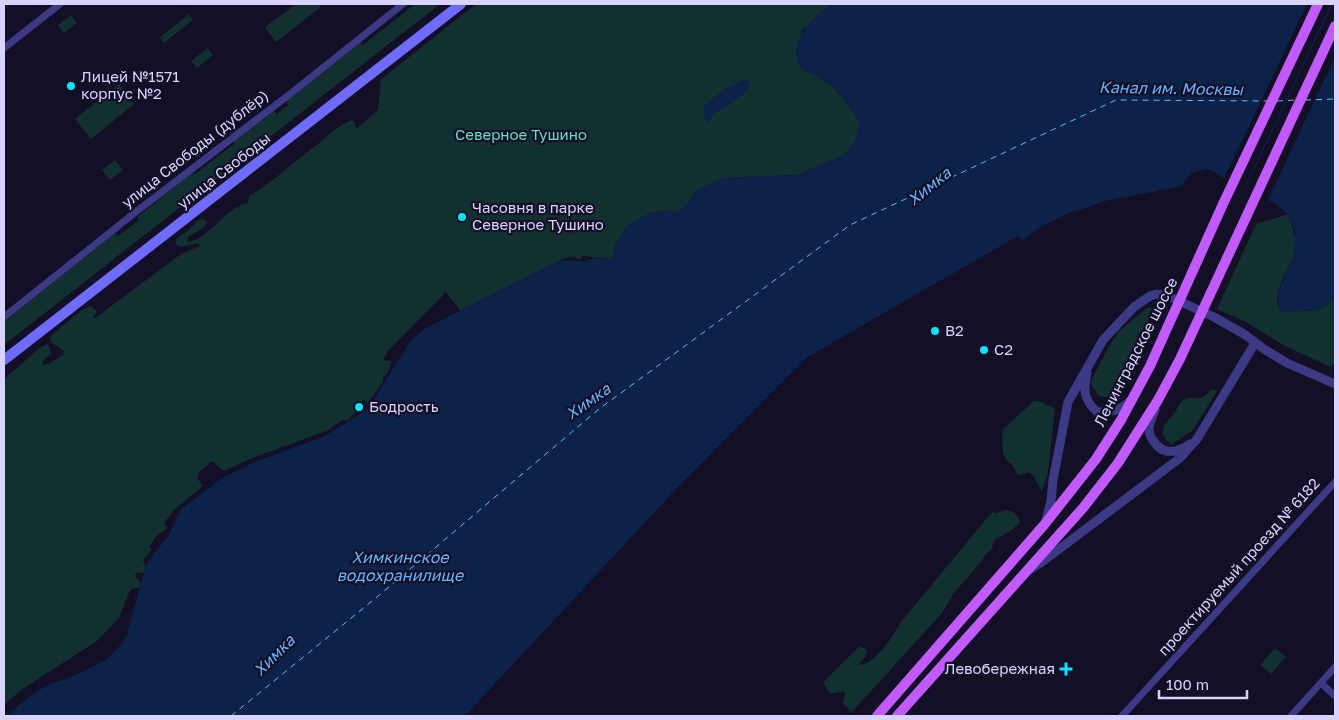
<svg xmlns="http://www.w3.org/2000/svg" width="1339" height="720" font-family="'Golos Text',sans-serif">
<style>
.green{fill:#12302f}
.water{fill:#0c2248}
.pier{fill:#130f26}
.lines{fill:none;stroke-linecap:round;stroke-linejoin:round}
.ferry{stroke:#62b6ff;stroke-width:1;stroke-dasharray:6 5;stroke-linecap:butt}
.minor{stroke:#3d3a85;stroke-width:7}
.tertiary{stroke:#3d3a85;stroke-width:9}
.secondary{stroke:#6f6bff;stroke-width:10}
.primary{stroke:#c25bff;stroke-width:10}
.poi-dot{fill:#00e5ff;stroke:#130f26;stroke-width:2}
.labels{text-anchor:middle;stroke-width:4.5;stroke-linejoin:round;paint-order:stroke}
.poi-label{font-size:15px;fill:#d9d4ff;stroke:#130f26;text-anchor:start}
.park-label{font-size:15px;fill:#5fe0c0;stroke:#130f26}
.street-label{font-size:15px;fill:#d9d4ff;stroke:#130f26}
.water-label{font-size:16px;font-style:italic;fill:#62b6ff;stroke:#130f26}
</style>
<rect width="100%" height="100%" fill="#130f26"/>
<path class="green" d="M296,4H319L321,7L276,42L265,27Z
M415,4H440L4,345V322L115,233L118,236L139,220L137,217L193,172L195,174L235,143L233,141L274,111L277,114L288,105L286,101L360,42L363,45Z
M476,4H830L802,31L803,70C831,80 845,97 860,123L856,139L850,149L841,157L797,175L723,178L687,205L678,213L665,210L648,214L615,245L614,255L610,259L582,256L580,259L571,257L565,258L461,311L446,292L388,351L383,360L392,361L388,372L383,377V382L367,404L364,400L357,411L348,420L341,421L326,431L250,459L224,471L212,461L199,472V475L197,478L203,486L175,509L164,523L167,527L166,530L157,535L149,547L152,549L143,561C146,565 146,569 143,573H136L135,576L141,583L140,587L130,590L119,618L97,641L21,690L4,705V379L41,347L48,344L51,354L43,361V365L50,363L63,355L64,351L51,342L50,336L82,310L91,306L97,312L93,317L94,319L181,254L200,246L198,243L181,247L177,245L175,240L191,228L198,220L204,219L207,223L204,227L188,237L187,242C210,240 223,208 248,203L249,196C274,181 295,161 318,144C327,137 343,121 354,120L356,129L378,110L381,79Z
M189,14L193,20L164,43L160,37Z
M71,15L77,23L64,33L58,25Z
M208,48L213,55L197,68L191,61Z
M119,84L134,104L91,139L75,119Z
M115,160L123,170L110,180L102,170Z
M1288,214C1293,228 1298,242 1294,256C1290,267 1268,300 1281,310C1284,313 1291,312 1296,311C1316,311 1319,310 1335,299V363L1331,367L1283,345L1246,322L1217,309L1256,224Z
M1148,307L1152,309L1147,325L1137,336L1136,350L1125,366V380L1114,398L1099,396L1091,384L1092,379L1108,348L1118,332Z
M1211,389L1217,391L1193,430L1171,445C1155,429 1165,426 1175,412C1178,408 1179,402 1184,400C1196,393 1200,405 1211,389Z
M1034,401H1039L1055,409L1048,472L1042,491C1037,486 1035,471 1026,473C1023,473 1020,475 1018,476L1012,464L1007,461L1003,453L1002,433L1004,428Z
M1005,510C1012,510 1019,515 1020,523C1016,526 1012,530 1007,533C999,537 993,538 992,549L985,555L980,563L954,593L942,613L851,713L846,706L842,704L845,696L844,691L830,694L823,682L860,646L866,649L867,654L859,665C874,665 894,636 900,623L992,512L997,513Z
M1275,648L1286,657L1271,674L1260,665Z"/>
<path class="water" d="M830,4H1335V299L1320,310L1283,312L1279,309L1278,292L1294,255L1295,232L1288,214L1274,203L1229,183L1221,176L1209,169L1190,173L1182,186L1105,201L1074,212L1073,211L1044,225L1022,241L1018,236L806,358L678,487L465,716H6L30,696L49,684L71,677L94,666L107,659L117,649L126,637L147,563L169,535L180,510L222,478L255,462L325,436L368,409L411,340L426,328L558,261L574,260L583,262L594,258L610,259L614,255L615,245L628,225L648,214L666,210L678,213L697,190L723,178L797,175L841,157L850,149L856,139L859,122C851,108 842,93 828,83C821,77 812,75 804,70C799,67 796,60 796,54C797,31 814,19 830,4Z
M746,79L749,81L748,91L713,115L708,123L705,121L704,105L727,88Z"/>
<path class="pier" d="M1307,4H1331L1243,191L1227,185L1223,181Z
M1333,4H1335V57L1267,202L1244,191Z"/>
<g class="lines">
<path class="ferry" d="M1305,100L1335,99
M1277,101L1296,100
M231,716L377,597L599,409L850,225L1116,100L1268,101"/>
<path class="minor" d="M4,48L60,4
M4,317L137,211L290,94L403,4
M1321,683L1335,696
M1122,716L1335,482
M1291,716L1335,667"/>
<path class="tertiary" d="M1087,373C1083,390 1084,400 1097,412C1111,412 1120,411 1130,401
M1155,410C1153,416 1149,423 1149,429C1149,433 1150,437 1153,440C1162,456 1177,453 1190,444
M1046,520L1051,501L1053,480L1068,402L1103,340L1134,307L1150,296L1156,294L1168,296L1214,317L1244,334L1264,349L1287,363L1335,384
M1031,569L1042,562L1180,458L1197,439L1255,343"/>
<path class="secondary" d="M4,360L461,4"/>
<path class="primary" d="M877,716L1044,525L1096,459L1121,420L1150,366L1223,204L1318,4
M897,716L1083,508L1118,463L1158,400L1180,359L1335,26"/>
</g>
<g class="poi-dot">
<circle cx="71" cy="86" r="5"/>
<circle cx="462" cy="217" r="5"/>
<circle cx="935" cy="331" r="5"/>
<circle cx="984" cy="350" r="5"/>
<circle cx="359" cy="407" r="5"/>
<path d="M1063.5 661.5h5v5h5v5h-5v5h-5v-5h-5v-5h5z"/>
</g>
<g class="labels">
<g class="poi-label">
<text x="81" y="82">Лицей №1571<tspan x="81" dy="17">корпус №2</tspan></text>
<text x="472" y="213">Часовня в парке<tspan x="472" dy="17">Северное Тушино</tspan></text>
<text x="945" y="336">B2</text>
<text x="994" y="355">C2</text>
<text x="369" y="412">Бодрость</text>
<text x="1055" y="674" text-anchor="end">Левобережная</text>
</g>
<g class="park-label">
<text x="521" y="140">Северное Тушино</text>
</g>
<g class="street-label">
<text transform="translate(195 149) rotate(-38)" y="5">улица Свободы (дублёр)</text>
<text transform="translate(224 171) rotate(-38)" y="5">улица Свободы</text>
<text transform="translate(1136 352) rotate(-63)" y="5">Ленинградское шоссе</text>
<text transform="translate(1239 567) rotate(-48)" y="5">проектируемый проезд № 6182</text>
</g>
<g class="water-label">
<text transform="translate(1171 88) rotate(1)" y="6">Канал им. Москвы</text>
<text transform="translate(929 186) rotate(-39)" y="6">Химка</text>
<text transform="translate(588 401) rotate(-35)" y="6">Химка</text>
<text x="400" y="563">Химкинское<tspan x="400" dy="18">водохранилище</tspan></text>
<text transform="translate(274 655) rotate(-45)" y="6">Химка</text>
</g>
</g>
<rect width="1339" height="720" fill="none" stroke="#d9d4ff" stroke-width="10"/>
<path d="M1159 690v8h88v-8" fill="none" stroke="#d9d4ff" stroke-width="2.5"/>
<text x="1166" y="690" font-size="15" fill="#d9d4ff" stroke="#130f26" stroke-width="4" paint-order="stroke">100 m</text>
</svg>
